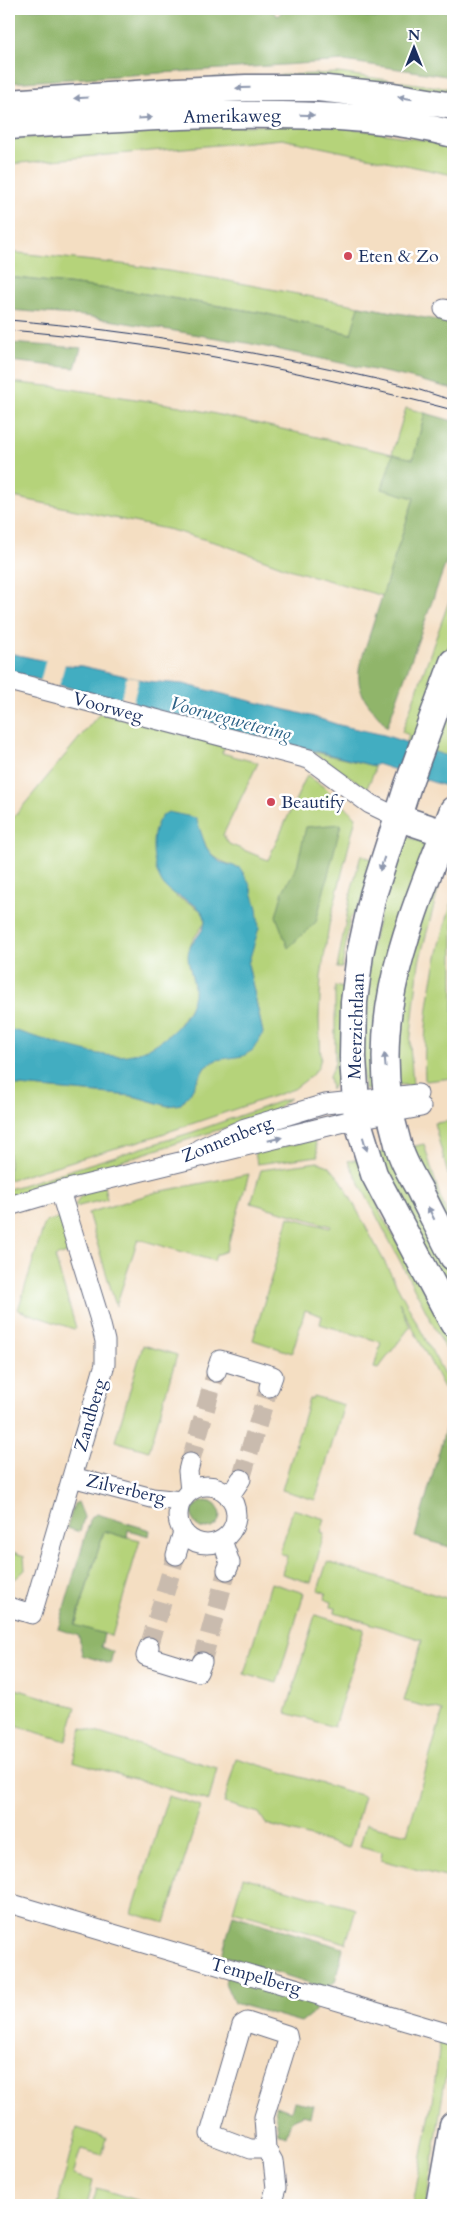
<svg xmlns="http://www.w3.org/2000/svg" width="462" height="2214" font-family="Cardo,serif">
<style>
.green{fill:#b5d37a;stroke:#68816c}
.forest{fill:#90b56a;stroke:#567264}
.water{fill:#42adc1;stroke:#2e6e90}
.pier{fill:#f4dec2}
.lines{fill:none;stroke-linecap:round;stroke-linejoin:round}
.street-tunnel{stroke:#c9bbae;stroke-width:19;stroke-dasharray:19 9;stroke-linecap:butt}
.street-casing{stroke:#676c81;stroke-width:21}
.secondary-casing{stroke:#676c81;stroke-width:29}
.street{stroke:#fff;stroke-width:19}
.secondary{stroke:#fff;stroke-width:26}
.tram{stroke:#1b2f5e;stroke-width:1}
.oneway{fill:#8d97ae}
.poi-dot{fill:#d1495b;stroke:#fff;stroke-width:2}
.labels{text-anchor:middle;stroke-width:5;stroke-linejoin:round;paint-order:stroke}
.street-label{font-size:18px;fill:#1b2f5e;stroke:#fff}
.poi-label{font-size:18px;fill:#1b2f5e;stroke:#fff;text-anchor:start}
.water-label{font-size:19px;font-style:italic;fill:#2b6186;stroke:#fff}
</style>
<rect width="100%" height="100%" fill="#fff"/>
<filter id="ink" filterUnits="userSpaceOnUse"><feTurbulence type="fractalNoise" baseFrequency=".02" numOctaves="2"/><feDisplacementMap in="SourceGraphic" scale="10" xChannelSelector="R" yChannelSelector="G"/><feConvolveMatrix kernelMatrix="1 2 1 2 8 2 1 2 1" color-interpolation-filters="sRGB"/></filter>
<filter id="wash" filterUnits="userSpaceOnUse"><feTurbulence type="fractalNoise" baseFrequency=".0096" numOctaves="4" result="noise"/><feDisplacementMap in="SourceGraphic" scale="20" xChannelSelector="R" yChannelSelector="G"/><feGaussianBlur stdDeviation="1.12" result="paint"/><feColorMatrix in="noise" values="0 0 0 0 0 0 0 0 0 0 0 0 0 0 0 0 0 1.4 0 .05"/><feComposite in="paint" operator="in"/></filter>
<g filter="url(#wash)">
<rect width="100%" height="100%" fill="#f4dec2"/>
<path class="green" d="M326,9H438L374,18L333,12Z
M338,73L453,89V98L213,78Z
M332,125L453,145V175L282,139L9,164V139L220,126Z
M9,252L130,265L213,278L439,321L427,352L263,313L134,292L9,277Z
M9,382L58,387L180,406L392,454L406,408L425,413L413,459L383,488L414,498L383,596L292,570L221,544L171,530L9,496Z
M453,590V637L416,746L406,743L409,735L402,732Z
M453,695V758L432,751Z
M100,713L225,746L222,753L258,763L223,835L229,844L268,860L307,775L325,788L356,817L329,925L321,977L319,1019L321,1058L318,1068L310,1077L294,1089L153,1137L9,1180V1085L133,1096L168,1106L181,1104L190,1093L205,1067L216,1060L229,1057L263,1033L248,964L252,949L232,865C219,861 208,855 204,841L176,897C232,921 190,925 189,954C188,967 195,984 197,997L178,1026L166,1038L127,1063L9,1034V823Z
M311,751L374,766V772L367,788Z
M401,835L426,843L414,877L377,1088L364,1090L361,1055L370,951Z
M361,855L376,861L366,894L350,919L342,968H337L352,888Z
M434,880L440,883L419,962L410,1044L413,1086L394,1084L398,991Z
M453,899V1078L425,1081C422,1020 434,957 453,899Z
M335,986L348,989L345,1065L331,1090L329,1077L335,1063Z
M290,1098L271,1113L9,1197V1189L193,1132Z
M453,1121V1193L434,1123Z
M315,1140L318,1156L257,1164L255,1152Z
M424,1144L440,1197L453,1227V1240L407,1148Z
M392,1150L453,1269V1308L374,1154Z
M360,1159L381,1214L453,1343V1363L348,1161Z
M318,1162L329,1166L341,1180L453,1391V1405L399,1302L410,1327L378,1369L374,1368L381,1342L320,1324L322,1316L305,1310L292,1353L253,1340L289,1217L330,1228L331,1226L251,1203L261,1170Z
M249,1174L226,1251L216,1255L214,1261L138,1239L116,1306L88,1213L157,1192Z
M104,1186L107,1199L75,1207C79,1192 90,1191 104,1186Z
M59,1218L70,1252L55,1257L76,1328L74,1329L18,1310L45,1222Z
M143,1345L177,1355L149,1451L115,1441Z
M313,1396L344,1405L315,1500L282,1490L309,1399H312Z
M293,1509L325,1519L321,1532L324,1533L311,1583L282,1574L287,1556L280,1553Z
M104,1531L140,1540L112,1636L75,1626Z
M10,1551L24,1556L25,1570L15,1579L9,1577Z
M327,1562L453,1600V1879L381,1860L382,1852L360,1846L366,1824L407,1834L443,1711L404,1701L422,1640L335,1612L336,1608L331,1607L332,1602L324,1599L326,1593L318,1590Z
M271,1583L304,1593L277,1683L244,1674Z
M315,1615L364,1629L334,1727L286,1713Z
M9,1687L76,1707L66,1741L9,1724Z
M82,1728L217,1768L209,1801L73,1761Z
M236,1758L364,1796L349,1848L266,1824L259,1813L224,1803Z
M168,1796L201,1806L165,1923L132,1913Z
M243,1877L356,1909L346,1943L233,1911Z
M441,2036L451,2039L427,2199L426,2205H413L432,2102Z
M77,2128L107,2138L102,2155L81,2149L73,2175L93,2181L87,2205H57Z
M97,2188L153,2205H92Z"/>
<path class="forest" d="M9,9H64L75,11L78,9H271L277,16L285,9H326L333,12L375,18L438,9L453,14V77L344,61L9,83Z
M9,277L134,292L263,313L351,334L359,306L453,323V389L407,377L247,343L85,316L9,310Z
M9,343L81,348L75,368L9,361Z
M425,413L453,421V543L387,727C370,704 354,695 360,664L414,498L382,489L393,454L413,459Z
M341,824L316,922L288,948L276,916L283,891L297,866L306,827Z
M452,1405H453V1548L415,1537Z
M192 1515a14 14 0 1 1 28 0a14 14 0 1 1-28 0Z
M78,1502L84,1517L80,1532L67,1528L74,1504Z
M97,1514L150,1530L149,1536L128,1530L127,1538L104,1531L75,1625L104,1634L101,1647L113,1652L110,1664L82,1655L79,1636L58,1629L91,1517Z
M233,1915L343,1948L335,1982L325,1988L222,1955Z
M228,1971L317,1999L315,2011L301,2022L234,2003L225,1983Z
M294,2101L313,2105L310,2117L302,2115L291,2121L286,2136L278,2133L275,2106L291,2111Z"/>
<path class="water" d="M9,653L64,665L82,666L147,681L183,684L311,716L339,725L384,735L453,758V786L450,785L448,787L377,764L374,766L9,672Z
M168,812L196,818L206,847L212,855L220,862L240,868L249,882L257,908L259,928L248,964L263,1033L253,1050L243,1056L216,1060L205,1067L190,1093L181,1104L168,1106L133,1096L9,1085V1029C39,1037 86,1055 116,1056C137,1056 159,1045 174,1030C183,1022 192,1007 194,994C195,981 189,970 188,957C187,942 206,933 205,920C203,902 176,899 165,887C151,871 146,822 168,812Z"/>
<path class="pier" d="M46,659L65,664L59,686L40,682Z
M127,676L139,679L132,706L120,702Z"/>
</g>
<g filter="url(#ink)">
<g class="lines">
<path class="street-tunnel" d="M190,1463L216,1372
M241,1479L269,1387
M149,1647L176,1555
M202,1662L227,1570"/>
<defs>
<path id="street" d="M444,309L453,311
M9,681L309,759L370,804L399,818
M199,1149L245,1128L325,1104L418,1094
M9,1206L60,1191L357,1119L421,1107
M216,1372L220,1360L273,1376L269,1387
M190,1463L188,1471L190,1491
M72,1477L152,1498L181,1501
M178 1515a29 29 0 1 1 58 0a29 29 0 1 1-58 0Z
M229,1497L241,1479
M222,1540L230,1563L227,1570
M176,1555L183,1532
M9,1607L32,1614L105,1364V1341L99,1317L60,1191
M149,1647L146,1656L198,1672L202,1662
M9,1903L453,2035
M266,2149H250L210,2134L242,2025L247,2022L287,2035L288,2040L264,2117L266,2149L273,2161L276,2188L271,2205"/>
<path id="secondary" d="M9,103L178,91L246,88H317L393,96L453,106
M9,126C99,120 190,113 281,115C339,116 397,119 453,134
M453,662L408,785L373,895L360,954L354,1002L353,1057L357,1119L374,1174L453,1323
M453,810C410,922 362,1022 398,1144C402,1160 411,1175 419,1189C430,1212 442,1234 453,1257
M399,818L444,833
M439,2205L453,2125"/>
</defs>
<use href="#street" class="street-casing"/>
<use href="#secondary" class="secondary-casing"/>
<use href="#street" class="street"/>
<use href="#secondary" class="secondary"/>
<path class="tram" d="M9,320C141,331 273,354 402,385C419,389 436,396 453,400
M9,330C159,342 308,372 453,410"/>
</g>
<defs><path id="oneway-solid" d="M-6-.8H1V-3.2L6.5 0L1 3.2V.8H-6Z" transform="scale(1.25)"/></defs>
<g class="oneway">
<use href="#oneway-solid" transform="translate(243 88) rotate(178)"/>
<use href="#oneway-solid" transform="translate(81 98) rotate(176)"/>
<use href="#oneway-solid" transform="translate(405 98) rotate(-171)"/>
<use href="#oneway-solid" transform="translate(307 115) rotate(1)"/>
<use href="#oneway-solid" transform="translate(145 118) rotate(-3)"/>
<use href="#oneway-solid" transform="translate(382 864) rotate(108)"/>
<use href="#oneway-solid" transform="translate(385 1060) rotate(-94)"/>
<use href="#oneway-solid" transform="translate(275 1139) rotate(-13)"/>
<use href="#oneway-solid" transform="translate(365 1144) rotate(73)"/>
<use href="#oneway-solid" transform="translate(431 1213) rotate(-117)"/>
</g>
</g>
<g class="poi-dot">
<circle cx="348" cy="256" r="5"/>
<circle cx="271" cy="802" r="5"/>
</g>
<g class="labels">
<g class="street-label">
<text transform="translate(232 116) rotate(-1)" y="6">Amerikaweg</text>
<text transform="translate(108 707) rotate(15)" y="6">Voorweg</text>
<text transform="translate(356 1026) rotate(-88)" y="6">Meerzichtlaan</text>
<text transform="translate(227 1139) rotate(-22)" y="6">Zonnenberg</text>
<text transform="translate(90 1415) rotate(-74)" y="6">Zandberg</text>
<text transform="translate(126 1489) rotate(13)" y="6">Zilverberg</text>
<text transform="translate(256 1976) rotate(16)" y="6">Tempelberg</text>
</g>
<g class="poi-label">
<text x="358" y="262">Eten &amp; Zo</text>
<text x="281" y="808">Beautify</text>
</g>
<g class="water-label">
<text transform="translate(231 718) rotate(15)" y="7">Voorwegwetering</text>
</g>
</g>
<rect width="462" height="2214" fill="none" stroke="#fff" stroke-width="30"/>
<g transform="translate(414 48)" stroke="#ffffff" stroke-width="4" paint-order="stroke">
<path d="M0-4L9 19L0 12L-9 19Z" fill="#1b2f5e"/>
<text y="-8" font-size="14" font-weight="bold" text-anchor="middle" fill="#1b2f5e">N</text>
</g>
</svg>
